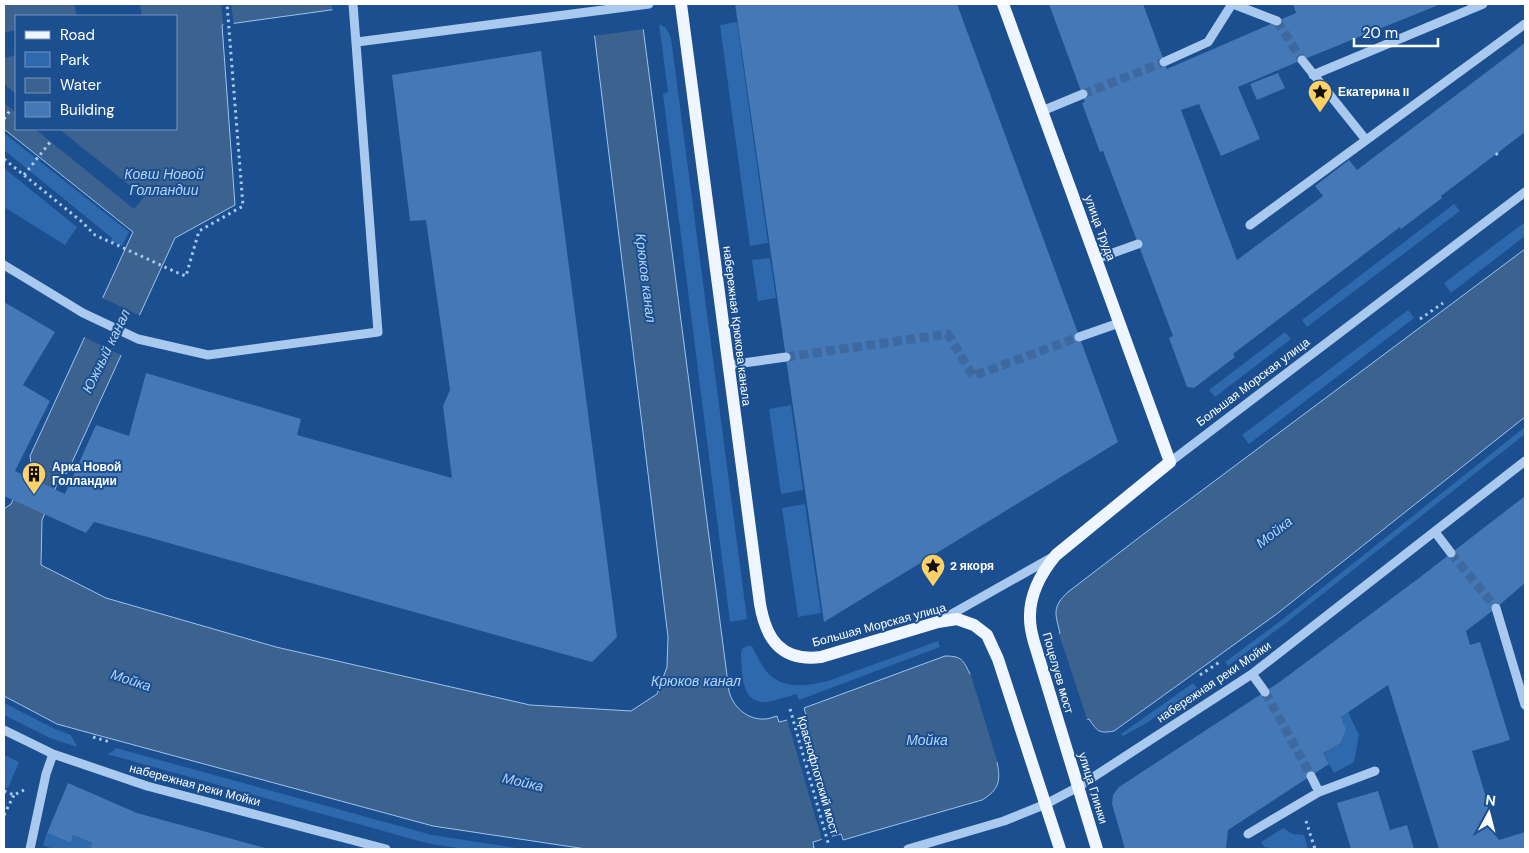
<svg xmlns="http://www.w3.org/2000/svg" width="1529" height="853" font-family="'DM Sans',sans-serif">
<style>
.green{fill:#2e69ad}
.water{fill:#3c6290;stroke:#9cc4f0;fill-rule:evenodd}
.pier{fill:#1b4f8f}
.building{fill:#4478b7}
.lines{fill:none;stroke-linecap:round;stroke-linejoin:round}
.minor-tunnel{stroke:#3d69a0;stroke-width:9;stroke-dasharray:9 4.5;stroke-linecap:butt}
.path{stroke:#a9c9ee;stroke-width:3;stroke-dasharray:2.5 4;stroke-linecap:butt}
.minor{stroke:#a9c9ee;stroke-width:9}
.major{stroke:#f0f6ff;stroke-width:12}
.labels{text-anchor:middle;stroke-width:4;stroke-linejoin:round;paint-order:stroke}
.poi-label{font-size:12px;font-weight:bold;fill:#fff;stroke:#1b4f8f;text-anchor:start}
.street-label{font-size:12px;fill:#fff;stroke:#1b4f8f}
.water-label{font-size:14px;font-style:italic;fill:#b5d3f5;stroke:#1b4f8f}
</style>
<rect width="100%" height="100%" fill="#1b4f8f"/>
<path class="green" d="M737,22L768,243L750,246L720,25Z
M659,24L666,28L671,38L747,619L730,622L663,94L668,92Z
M4,133L129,232L122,246L111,241L112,238L4,150Z
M4,168L77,227L65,245L4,207Z
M1454,204L1460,211L1307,327L1302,320Z
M1525,222V236L1451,293L1444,283Z
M770,258L776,298L758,301L752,260Z
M1408,310L1414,318L1249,444L1242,435Z
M1285,332L1291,339L1215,397L1209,390Z
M791,405L803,490L781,494L769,409Z
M1525,427V434L1286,623L1228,666L1225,662L1283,619Z
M805,504L821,613L798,617L782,508Z
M938,641L940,647L799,700L796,694C786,697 775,701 765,702C740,703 742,670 741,654L742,649L747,646H752C757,656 762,668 771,676C787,690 813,685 831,680Z
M1193,683L1197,688L1145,724L1123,736L1121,734Z
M4,703L55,729L71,735L77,747L50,738L4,715Z
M1348,712L1359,735L1354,762L1334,773L1323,753L1341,743L1346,729L1341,717Z
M116,748L432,835L523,849H466L430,844L107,754L112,752Z
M4,755L19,762L8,788L4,787Z
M1283,828L1293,834L1304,835L1308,849H1274L1264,847L1261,842Z
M47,833L71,843L73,835L92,843L90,849H53L43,845Z"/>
<path class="water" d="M4,4H374L222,25L235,205L175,238L67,473L61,475L42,520L41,565L106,598L276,647L530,705L631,711L657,694L667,667L668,637L591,7L640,4L729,691C733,707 747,720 765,719C769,719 773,717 777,716L779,722L806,715L804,708L945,656C962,656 963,660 970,674L1060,633C1055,613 1052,607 1068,592L1145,533L1525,249V417L1278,613L1114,731C1099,734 1097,731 1089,719L997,762C1001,781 999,790 982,800L843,840L841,834L813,842L814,848L810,849H586L433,826L86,732L57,724L4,696V509L11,504L31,463L30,456L133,232L4,129ZM16,16H176V129H16Z"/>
<path class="pier" d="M74,4H140L142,16H77Z
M221,4H231L234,26L224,27L225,38Z
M331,4H377L374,6L333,12Z
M583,4H643L646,29L592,36L588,9Z
M16,30V55L4,58V33Z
M4,84L16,94V113L4,103Z
M35,129H59L144,197L134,209Z
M100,297L141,316L123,356L82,336Z
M1058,631L1088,722L998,764L970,672Z
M802,706L805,714L798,716L832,837L841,835L843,842L841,841L840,837L815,844L816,849L814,843L822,840L787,719L780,721L777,713L780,720L803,713Z"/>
<path class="building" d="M735,4H957L1118,442L824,622Z
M1049,4H1143L1167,69L1296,13L1293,4H1441L1302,60L1238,87L1260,139L1221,156L1199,104L1181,110L1237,260L1323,196L1315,186L1349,160L1357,170L1525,43V132L1441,196L1442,198L1401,229L1400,227L1233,354L1235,357L1194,388L1187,387L1169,338L1173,336L1103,151L1100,152L1082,103L1085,102Z
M541,51L617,637L592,662L94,522L86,533L4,496V302L55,332L23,385L50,401L15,471L65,494L96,425L129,436L146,373L301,419L297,435L452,478L443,406L450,390L426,220L410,221L392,75Z
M1278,73L1285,88L1257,100L1250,84Z
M1525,496V583L1496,608L1466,631L1470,645L1480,642L1510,740L1472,751L1499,840L1525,832V849H1439L1388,685L1341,717L1346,729L1341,743L1323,753L1329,764L1228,830L1226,849H1125L1112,804L1113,795L1119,787L1281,681L1419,578Z
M68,783L137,813L269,849H90L92,843L73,835L71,843L47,833Z
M1378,791L1390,830L1407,825L1414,849H1351L1337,803Z"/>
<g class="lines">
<path class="minor-tunnel" d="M1277,21L1302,60
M1083,94L1164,62
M786,357L948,334L973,376L1079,337
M1451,553L1496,608
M1265,692L1311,776"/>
<path class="path" d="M4,119L11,109
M1496,153L1500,158
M4,159L81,221L95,235L178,273L186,276L199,231L243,206L227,4
M24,175L51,141
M1420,319L1443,303
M1200,675L1221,661
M790,709L829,846
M93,737L110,742
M4,791L14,795L24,790
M4,815L14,795
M1306,821L1315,849"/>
<path class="minor" d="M1233,4L1277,21
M357,42L649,4
M1302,60L1366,140
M1164,62L1208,42L1232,4
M1313,75L1483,4
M1042,111L1083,94
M1250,225L1525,24
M1096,259L1138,244
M4,265L83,313L138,339L208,355L378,332L353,4
M1079,337L1119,323
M729,365L786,357
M1170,462L1525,192
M1435,532L1451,553
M1496,608L1525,705
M943,619L1051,558
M1252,674L1265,692
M4,730L53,754L147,786L386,849
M1311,776L1319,792
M1248,834L1319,792L1375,771
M30,849L46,774L53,754
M908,849L1004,821L1046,804L1078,787L1252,674L1525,461"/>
<path class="major" d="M681,4L760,604C766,639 781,662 821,657L938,622L957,619L974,625L987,635L998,659L1060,849
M1003,4L1170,462L1056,555C1041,573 1029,595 1030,619C1030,627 1032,635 1034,642L1097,849"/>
</g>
<defs>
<symbol id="sight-pin" viewBox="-11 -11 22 30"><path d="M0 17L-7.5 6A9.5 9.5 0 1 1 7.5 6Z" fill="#ffd166" stroke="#1b4f8f"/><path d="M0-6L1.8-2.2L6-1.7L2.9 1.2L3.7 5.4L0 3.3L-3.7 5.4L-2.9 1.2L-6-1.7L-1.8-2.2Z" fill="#111"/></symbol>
<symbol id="building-pin" viewBox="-11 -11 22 30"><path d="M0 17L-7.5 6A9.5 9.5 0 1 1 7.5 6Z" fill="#ffd166" stroke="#1b4f8f"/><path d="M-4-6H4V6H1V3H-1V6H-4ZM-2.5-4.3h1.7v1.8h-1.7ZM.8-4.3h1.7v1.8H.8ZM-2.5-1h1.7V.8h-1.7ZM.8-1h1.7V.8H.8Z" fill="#111"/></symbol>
</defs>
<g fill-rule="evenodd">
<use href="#sight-pin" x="1306" y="78" width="28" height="38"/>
<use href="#building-pin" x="20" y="460" width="28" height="38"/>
<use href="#sight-pin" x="919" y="552" width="28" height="38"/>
</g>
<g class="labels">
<g class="poi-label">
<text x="1338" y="96">Екатерина II</text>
<text x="52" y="471">Арка Новой<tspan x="52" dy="14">Голландии</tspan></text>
<text x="950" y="570">2 якоря</text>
</g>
<g class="street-label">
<text transform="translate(1100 228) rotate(70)" y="4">улица Труда</text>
<text transform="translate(737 326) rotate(83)" y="4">набережная Крюкова канала</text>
<text transform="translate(1253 382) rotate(-37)" y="4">Большая Морская улица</text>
<text transform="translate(879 625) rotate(-15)" y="4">Большая Морская улица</text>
<text transform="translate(1058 673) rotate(74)" y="4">Поцелуев мост</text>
<text transform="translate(1214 682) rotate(-34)" y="4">набережная реки Мойки</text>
<text transform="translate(818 775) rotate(74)" y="4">Краснофлотский мост</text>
<text transform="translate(195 785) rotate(15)" y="4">набережная реки Мойки</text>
<text transform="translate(1093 788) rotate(73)" y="4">улица Глинки</text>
</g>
<g class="water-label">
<text x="164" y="179">Ковш Новой<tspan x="164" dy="16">Голландии</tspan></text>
<text transform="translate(646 278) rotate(83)" y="5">Крюков канал</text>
<text transform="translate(106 351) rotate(-64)" y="5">Южный канал</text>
<text transform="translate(1274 532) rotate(-38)" y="5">Мойка</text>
<text transform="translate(131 680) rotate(18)" y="5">Мойка</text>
<text x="696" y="686">Крюков канал</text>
<text x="927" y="745">Мойка</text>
<text transform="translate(523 782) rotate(13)" y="5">Мойка</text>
</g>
</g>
<rect width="1529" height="853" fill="none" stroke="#ffffff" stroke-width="10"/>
<rect x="15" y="15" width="162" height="115" fill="#1b4f8f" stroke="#7695bc"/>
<rect x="25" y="31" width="25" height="8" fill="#f0f6ff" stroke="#7695bc"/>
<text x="60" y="40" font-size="15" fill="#ffffff">Road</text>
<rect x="25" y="52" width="25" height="15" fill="#2e69ad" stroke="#7695bc"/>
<text x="60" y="65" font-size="15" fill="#ffffff">Park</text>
<rect x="25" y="78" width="25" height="15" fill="#3c6290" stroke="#7695bc"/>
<text x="60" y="90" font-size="15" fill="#ffffff">Water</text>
<rect x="25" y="102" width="25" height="15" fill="#4478b7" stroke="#7695bc"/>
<text x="60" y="115" font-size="15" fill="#ffffff">Building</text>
<g transform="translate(1489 813) rotate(7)" stroke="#1b4f8f" stroke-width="4" paint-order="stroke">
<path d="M0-4L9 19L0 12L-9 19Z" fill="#ffffff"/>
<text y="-8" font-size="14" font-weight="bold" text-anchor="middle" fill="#ffffff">N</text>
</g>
<path d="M1354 38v8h84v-8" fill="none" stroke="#ffffff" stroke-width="2.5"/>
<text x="1362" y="38" font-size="15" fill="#ffffff" stroke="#1b4f8f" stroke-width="4" paint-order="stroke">20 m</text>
</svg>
